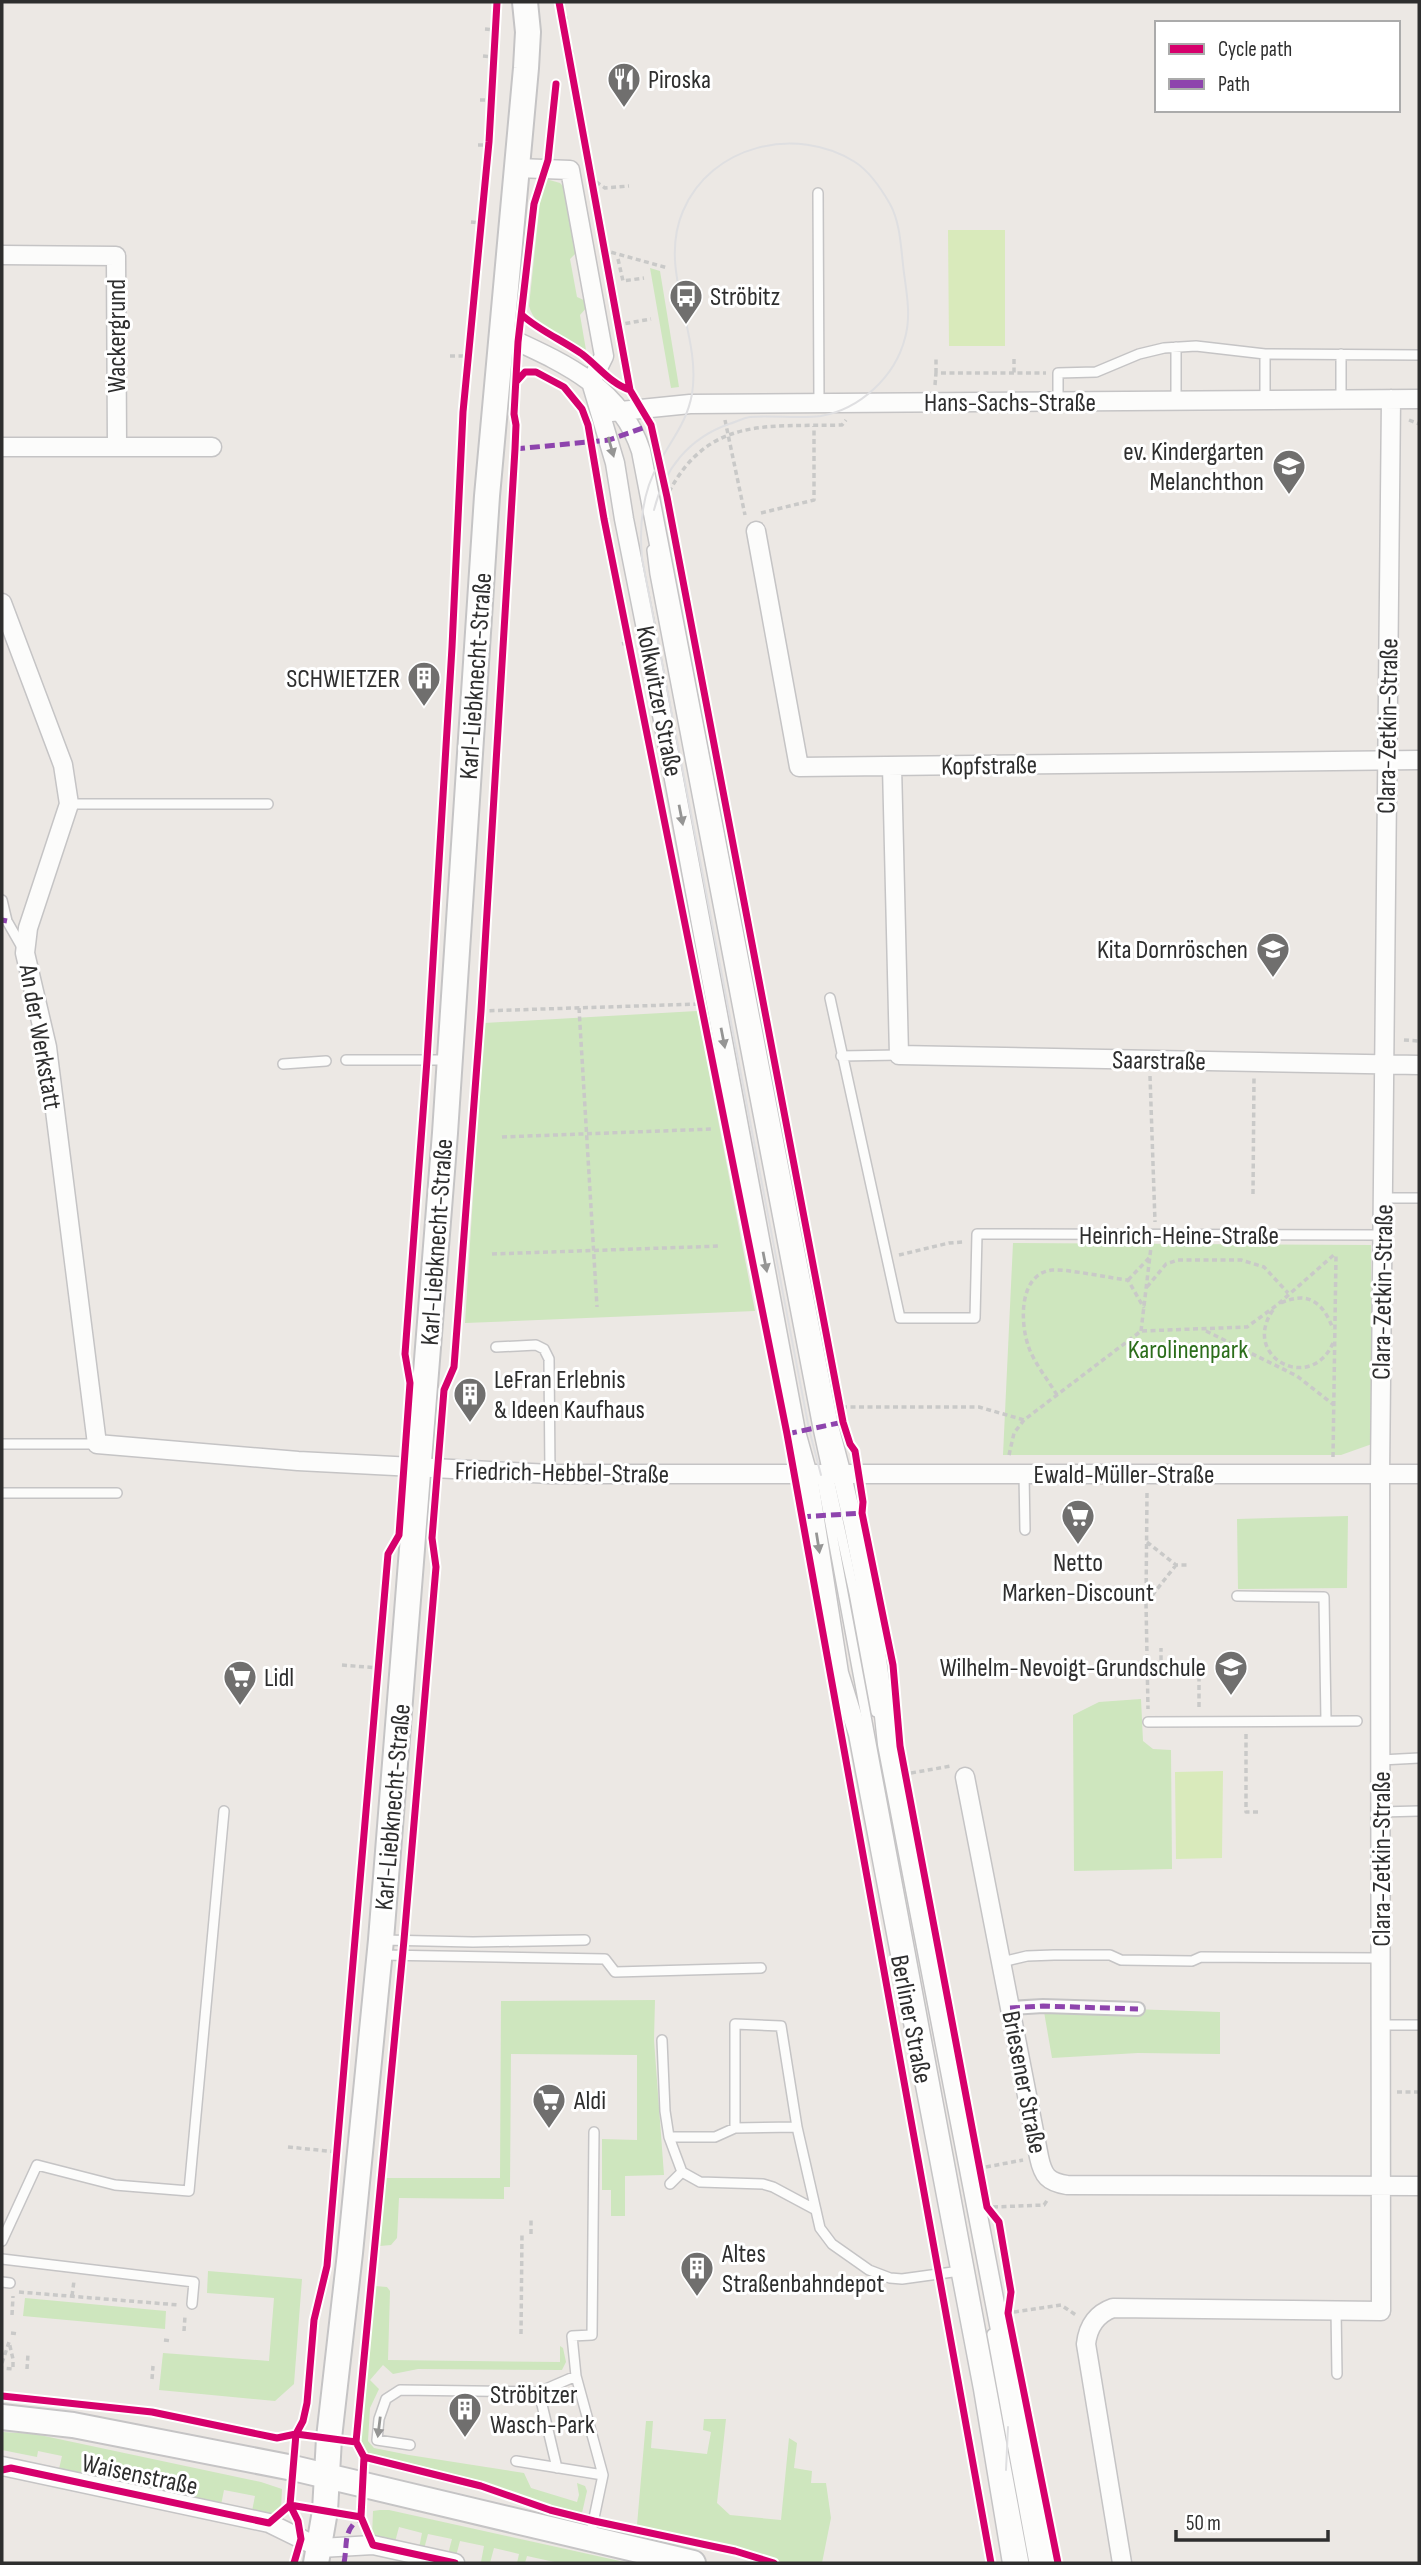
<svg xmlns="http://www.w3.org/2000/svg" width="1421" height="2565" font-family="'Sofia Sans Condensed',sans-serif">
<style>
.green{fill:#cee6be}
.pitch{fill:#d9eabb}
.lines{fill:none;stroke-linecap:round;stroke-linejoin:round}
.service-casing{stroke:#c5c4c5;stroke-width:12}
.pedestrian-casing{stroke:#c5c4c5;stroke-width:16}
.minor-casing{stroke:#c5c4c5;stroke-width:21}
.secondary-casing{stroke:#c5c4c5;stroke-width:28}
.path{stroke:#c9c9c8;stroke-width:3.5;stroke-dasharray:5 3.5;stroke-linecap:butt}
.service{stroke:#fcfcfb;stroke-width:9}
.pedestrian{stroke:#fcfcfb;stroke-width:12}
.minor{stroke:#fcfcfb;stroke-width:18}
.secondary{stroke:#fcfcfb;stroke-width:24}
.tram{stroke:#dfdfe1;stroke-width:2}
.quiet{stroke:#8e44ad;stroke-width:5;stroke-dasharray:10 5;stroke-linecap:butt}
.cycleway-casing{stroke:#fff;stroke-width:11}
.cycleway{stroke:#d6006c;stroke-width:7}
.oneway{fill:#959594}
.labels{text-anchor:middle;stroke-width:6;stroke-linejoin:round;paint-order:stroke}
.poi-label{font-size:26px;fill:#2e2e2e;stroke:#fff;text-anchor:start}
.street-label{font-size:26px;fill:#2e2e2e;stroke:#fff}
.park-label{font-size:26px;fill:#2c6e1b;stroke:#fff}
</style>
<rect width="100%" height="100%" fill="#ece8e4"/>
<path class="green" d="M546,179L560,183L567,190L578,251L570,259L577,297L586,301L588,306L580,315L586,350C566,338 535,330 529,306L540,202Z
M650,268L660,271L679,387L671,388Z
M697,1011L755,1311L465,1323L484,1023Z
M1013,1243L1371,1245L1372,1444L1341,1455H1003Z
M1348,1516L1347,1588L1238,1589L1237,1519Z
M1141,1699L1143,1741L1153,1749L1171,1750L1172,1869L1074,1871L1073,1715L1099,1702Z
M655,2000L654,2040L664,2175L625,2176V2216H611V2190H602V2139L637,2140V2055L511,2054L510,2187H504V2199L399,2198L397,2238L391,2245L380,2246L386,2178H500L501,2001Z
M1043,2006L1220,2012V2054L1138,2053L1052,2058Z
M208,2271L302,2279L294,2384L275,2401L159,2390L163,2353L269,2361L274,2298L207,2293Z
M375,2286L387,2287L390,2291L388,2360L560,2362V2346L563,2348L566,2362L562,2370L418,2369L393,2374L383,2365L370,2380L379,2389L370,2408L368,2441L374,2448L409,2455L524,2473L531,2488L577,2502L579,2495L577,2483L585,2486L587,2491L582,2513L550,2506L481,2481L368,2454L359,2442Z
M25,2298L166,2311L165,2329L23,2316Z
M704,2419H726L717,2503L730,2515L781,2520L789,2438L797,2443L794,2468L812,2471L811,2483H826L831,2518L822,2563H785L637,2525L646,2421H653L651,2448L707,2454L711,2432L703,2430Z
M2,2432L35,2434L261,2482L282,2489L281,2509L271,2516L252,2511L255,2496L224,2490L221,2505L59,2469L62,2456L38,2451L37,2457L2,2450Z
M380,2510H389L629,2563H559L527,2556L525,2563H517L519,2554L494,2548L490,2563L481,2562L484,2546L460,2541L456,2556L448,2554L452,2539L428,2534L424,2549L419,2548L422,2533L399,2527L395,2542L372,2537L373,2511Z"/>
<path class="pitch" d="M948,230H1005V346H949Z
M1223,1771L1222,1858L1176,1859L1175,1772Z"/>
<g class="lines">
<defs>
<path id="service" d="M818,193L819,403
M1341,399V354
M1176,400V347
M1265,400V354
M1058,401V373L1096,372L1139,354L1164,348L1196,346L1265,354L1419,355
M652,550L655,574L818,1428L854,1593L876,1712
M69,804H268
M2,900L7,921L23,949
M830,998L900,1318H975L977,1234L1382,1235
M841,1056L899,1055
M346,1060H448
M283,1064L326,1061
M1383,1198H1419
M496,1347L536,1345L544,1349L549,1359L550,1474
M2,1444H97
M1024,1474L1025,1530
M821,1475L1024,2563
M2,1493H117
M1237,1596L1324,1597L1326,1721
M1148,1722L1357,1721
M1381,1760L1419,1758
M1381,1812L1419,1811
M383,1940L473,1942L585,1940
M382,1955L605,1959L615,1972L761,1968
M1002,1962L1027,1956L1054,1955H1110L1121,1960L1192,1961L1201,1957L1381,1958
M1382,2025H1419
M662,2040L665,2111L669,2137L682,2172L700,2182L763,2184L773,2187L816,2210
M735,2128V2024L781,2026L797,2127
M669,2137H715L735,2128L797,2127L820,2228L832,2244L869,2270L890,2278L902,2279L960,2271
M670,2184L682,2172
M2,2241L37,2165L115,2185L189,2191L224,1811
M2,2259L194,2282L192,2304
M2,2282L10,2283
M1336,2310L1337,2374
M992,2334L1034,2563
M539,2392L557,2468
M410,2445L377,2440L379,2419L386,2399L400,2390L539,2392L576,2376
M516,2461L603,2475
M590,2537L603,2475L576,2376L572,2336L592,2335L594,2132"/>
<path id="pedestrian" d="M1010,2008L1043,2006L1138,2009"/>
<path id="minor" d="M517,168L570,170L604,356L591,382L615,463L624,519L645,624L796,1432L808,1475L839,1673L858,1734L983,2389L1012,2563
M2,255L116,256L117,446
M501,334C559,361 620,385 641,451L829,1426C858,1530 877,1636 887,1744L1045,2563
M611,412L690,404L1419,399
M2,447H212
M756,531L799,767L1419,760
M2,603L63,765L69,804L28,928L25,953L47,1047L97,1444L298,1461L550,1474H1419
M892,766L899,1055L1419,1065
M965,1777L1039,2157C1043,2176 1048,2182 1067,2185L1419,2186
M2,2466L269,2523L320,2548L373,2545L455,2563
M1122,2563L1086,2344C1088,2327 1096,2314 1113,2308L1381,2311L1380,1475L1391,399"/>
<path id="secondary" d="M2,2417L73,2425L293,2468L693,2563
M316,2563L325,2511L329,2438L350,2253L381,1940L445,1133L487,496L526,68L528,32L525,2"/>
</defs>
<use href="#service" class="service-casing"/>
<use href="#pedestrian" class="pedestrian-casing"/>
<use href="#minor" class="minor-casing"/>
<use href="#secondary" class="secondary-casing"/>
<path class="path" d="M563,19L570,17
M485,29L496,30
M569,53L577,51
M483,56L494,57
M480,100H492
M478,145H489
M589,177L605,188L629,186
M471,222L481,223
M603,250L668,268
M618,259L623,281L644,278
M617,325L651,319
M450,356H469
M1014,359V373
M936,373V359
M935,385L936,373H1046
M725,420L745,515
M1409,420L1419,424
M462,428H467
M669,492C709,416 768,427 842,425L846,420
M761,513L814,500V426
M622,644L629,642
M579,1008L597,1307
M481,1011L699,1004
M1404,1040L1419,1041
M1150,1076L1155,1222
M502,1137L713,1129
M1253,1194L1254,1078
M492,1254L721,1246
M899,1255L949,1243L963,1242
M1128,1280L1150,1257
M1147,1287L1166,1264L1178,1260H1241L1264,1267L1288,1293
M1281,1303C1309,1290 1324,1304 1333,1329
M1273,1310C1240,1357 1311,1394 1333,1343
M1141,1331L1151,1247
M1206,1331L1297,1376L1334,1405
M1057,1395C1048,1380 1035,1364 1029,1348C1020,1324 1018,1274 1052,1270C1069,1269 1109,1278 1128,1280L1144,1308
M842,1407H979L1024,1420
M1009,1455L1014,1433L1024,1420L1141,1331L1247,1327L1277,1305L1336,1253
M1333,1457L1336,1255
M1147,1493L1146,1603L1148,1709
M1147,1542L1176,1565H1187
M1147,1602L1176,1565
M342,1665L378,1668
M1147,1665L1161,1663V1648
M1199,1707V1671
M1246,1734V1812H1259
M911,1773L951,1766
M1397,2092H1419
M288,2147L337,2152
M986,2167L1023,2160
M993,2207L1044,2205L1048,2199
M531,2234V2218
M19,2292L179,2305
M72,2296L74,2281
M1014,2312L1061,2305L1076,2315
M12,2315L13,2296
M184,2331L185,2316
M11,2333L19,2334
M521,2334L522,2234
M164,2340L172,2341
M2,2363L9,2342L13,2359V2369L2,2368
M27,2369L28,2354
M152,2379L153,2366"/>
<use href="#service" class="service"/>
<use href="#pedestrian" class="pedestrian"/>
<use href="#minor" class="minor"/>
<use href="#secondary" class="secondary"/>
<path class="tram" d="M654,510C664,469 689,438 729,424C736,422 743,418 750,417C773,415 798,419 821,416C860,409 895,377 905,338C911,317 907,295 904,273C901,251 901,224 890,204C882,190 869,171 855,162C796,125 711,145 683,211C657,271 702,333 692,394C687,422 672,439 659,463C642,492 639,525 642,558L809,1429L821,1475
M1006,2470L1008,2427"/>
<path class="quiet" d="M515,449L609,440L651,425
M2,920L7,921
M787,1434L843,1422
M801,1517L862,1513
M1010,2008L1043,2006L1138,2009
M344,2563C348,2542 342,2532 361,2517L362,2519"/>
<defs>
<path id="cycleway" d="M559,2L630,390L651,425L667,497L843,1422L850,1444L855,1451L863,1502L862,1513L893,1665L900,1746L987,2207L999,2222L1011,2292L1008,2313L1058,2563
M556,84L548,160L534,204L518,342L514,414L516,425L515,449L481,1011L454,1367L444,1390L432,1538L436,1567L404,1940L356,2442L364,2457L481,2486L550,2510L594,2521L735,2551L774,2563
M522,315C540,331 562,340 582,354C598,366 611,384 630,390
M516,382L525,372H536L564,387L582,409L588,425L604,519L787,1434L991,2563
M2,2396L152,2412L277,2438L296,2434L356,2442
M364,2457L361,2517L373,2545L455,2563
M2,2470L11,2468L269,2523L290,2505L361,2517
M294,2563L301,2539L298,2521L290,2505L296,2434L303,2421L307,2403L314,2320L327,2266L388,1554L399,1535L410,1383L405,1354L427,1060L452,647L463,412L489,142L497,2"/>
</defs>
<use href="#cycleway" class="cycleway-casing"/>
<use href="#cycleway" class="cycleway"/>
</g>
<defs><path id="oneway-solid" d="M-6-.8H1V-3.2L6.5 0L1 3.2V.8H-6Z" transform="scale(1.75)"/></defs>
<g class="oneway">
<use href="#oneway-solid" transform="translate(611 447) rotate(74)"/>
<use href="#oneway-solid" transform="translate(681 815) rotate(79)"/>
<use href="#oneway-solid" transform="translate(723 1038) rotate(79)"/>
<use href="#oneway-solid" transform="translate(765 1262) rotate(79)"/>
<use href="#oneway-solid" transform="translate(818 1543) rotate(81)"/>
<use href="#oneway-solid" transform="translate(379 2427) rotate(97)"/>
</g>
<defs>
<symbol id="restaurant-pin" viewBox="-11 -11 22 30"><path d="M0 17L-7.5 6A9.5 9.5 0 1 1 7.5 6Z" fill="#706f6e" stroke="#fff"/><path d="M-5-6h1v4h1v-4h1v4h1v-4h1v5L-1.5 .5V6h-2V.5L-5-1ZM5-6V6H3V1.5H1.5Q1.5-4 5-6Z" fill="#fff"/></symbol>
<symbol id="bus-pin" viewBox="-11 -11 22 30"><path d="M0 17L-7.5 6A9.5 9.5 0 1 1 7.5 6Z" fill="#706f6e" stroke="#fff"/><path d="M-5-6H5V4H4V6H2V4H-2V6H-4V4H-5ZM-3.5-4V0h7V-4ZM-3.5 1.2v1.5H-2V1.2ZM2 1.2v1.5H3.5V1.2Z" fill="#fff"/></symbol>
<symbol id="school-pin" viewBox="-11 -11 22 30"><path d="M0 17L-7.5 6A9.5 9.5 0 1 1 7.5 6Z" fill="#706f6e" stroke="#fff"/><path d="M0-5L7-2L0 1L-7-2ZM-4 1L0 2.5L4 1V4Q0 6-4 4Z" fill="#fff"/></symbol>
<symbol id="building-pin" viewBox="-11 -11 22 30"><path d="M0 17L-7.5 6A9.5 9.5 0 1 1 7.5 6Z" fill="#706f6e" stroke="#fff"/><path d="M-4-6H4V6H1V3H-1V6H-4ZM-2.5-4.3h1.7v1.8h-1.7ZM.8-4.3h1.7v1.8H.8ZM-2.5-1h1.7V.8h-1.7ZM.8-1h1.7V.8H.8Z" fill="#fff"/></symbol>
<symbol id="supermarket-pin" viewBox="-11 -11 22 30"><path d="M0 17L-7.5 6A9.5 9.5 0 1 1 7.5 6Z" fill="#706f6e" stroke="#fff"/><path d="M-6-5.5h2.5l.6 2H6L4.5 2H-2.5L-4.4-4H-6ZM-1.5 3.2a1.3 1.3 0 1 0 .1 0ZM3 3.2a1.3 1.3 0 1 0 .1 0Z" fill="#fff"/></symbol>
</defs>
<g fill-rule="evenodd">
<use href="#restaurant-pin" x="605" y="60" width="38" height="52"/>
<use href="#bus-pin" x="667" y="277" width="38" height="52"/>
<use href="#school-pin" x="1270" y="447" width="38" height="52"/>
<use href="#building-pin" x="405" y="659" width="38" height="52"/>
<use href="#school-pin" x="1254" y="930" width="38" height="52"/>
<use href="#building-pin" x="451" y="1375" width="38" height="52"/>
<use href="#supermarket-pin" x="1059" y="1497" width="38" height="52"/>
<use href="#school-pin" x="1212" y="1648" width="38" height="52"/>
<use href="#supermarket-pin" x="221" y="1658" width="38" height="52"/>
<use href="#supermarket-pin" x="530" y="2081" width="38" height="52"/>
<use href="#building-pin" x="678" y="2249" width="38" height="52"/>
<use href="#building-pin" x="446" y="2390" width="38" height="52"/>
</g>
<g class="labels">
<g class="poi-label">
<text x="648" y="88">Piroska</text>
<text x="710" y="305">Ströbitz</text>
<text x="1264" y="460" text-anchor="end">ev. Kindergarten<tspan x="1264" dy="30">Melanchthon</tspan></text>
<text x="400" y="687" text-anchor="end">SCHWIETZER</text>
<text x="1248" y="958" text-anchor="end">Kita Dornröschen</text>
<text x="494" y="1388">LeFran Erlebnis<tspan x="494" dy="30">&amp; Ideen Kaufhaus</tspan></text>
<text x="1078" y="1571" text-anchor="middle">Netto<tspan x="1078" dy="30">Marken-Discount</tspan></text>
<text x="1206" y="1676" text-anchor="end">Wilhelm-Nevoigt-Grundschule</text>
<text x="264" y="1686">Lidl</text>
<text x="574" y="2109">Aldi</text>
<text x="722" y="2262">Altes<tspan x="722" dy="30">Straßenbahndepot</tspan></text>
<text x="490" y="2403">Ströbitzer<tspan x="490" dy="30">Wasch-Park</tspan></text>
</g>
<g class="street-label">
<text transform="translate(116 336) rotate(-90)" y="9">Wackergrund</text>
<text x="1010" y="411">Hans-Sachs-Straße</text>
<text transform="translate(475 676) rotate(-86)" y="9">Karl-Liebknecht-Straße</text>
<text transform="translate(660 701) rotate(79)" y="9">Kolkwitzer Straße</text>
<text transform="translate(1387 726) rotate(-89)" y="9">Clara-Zetkin-Straße</text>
<text transform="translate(989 765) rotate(-1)" y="9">Kopfstraße</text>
<text transform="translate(41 1037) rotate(80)" y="9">An der Werkstatt</text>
<text transform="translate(1159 1060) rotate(1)" y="9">Saarstraße</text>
<text x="1179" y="1244">Heinrich-Heine-Straße</text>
<text transform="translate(436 1242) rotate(-86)" y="9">Karl-Liebknecht-Straße</text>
<text transform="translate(1382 1292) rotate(-89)" y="9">Clara-Zetkin-Straße</text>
<text transform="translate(562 1472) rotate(1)" y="9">Friedrich-Hebbel-Straße</text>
<text x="1124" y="1483">Ewald-Müller-Straße</text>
<text transform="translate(392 1807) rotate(-85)" y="9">Karl-Liebknecht-Straße</text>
<text transform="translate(1381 1859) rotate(-90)" y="9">Clara-Zetkin-Straße</text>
<text transform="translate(912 2019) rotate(79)" y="9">Berliner Straße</text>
<text transform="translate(1025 2082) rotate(79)" y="9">Briesener Straße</text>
<text transform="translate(140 2474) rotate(12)" y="9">Waisenstraße</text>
</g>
<g class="park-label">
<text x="1188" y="1358">Karolinenpark</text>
</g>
</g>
<rect width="1421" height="2565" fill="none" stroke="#2e2e2e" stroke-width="7"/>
<rect x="1155" y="21" width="245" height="91" fill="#ffffff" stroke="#ababab" stroke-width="2"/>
<rect x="1169" y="44" width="35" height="10" fill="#d6006c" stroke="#ababab" stroke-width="2"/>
<text x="1218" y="56" font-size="21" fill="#2e2e2e">Cycle path</text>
<rect x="1169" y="79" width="35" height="10" fill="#8e44ad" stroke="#ababab" stroke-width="2"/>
<text x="1218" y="91" font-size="21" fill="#2e2e2e">Path</text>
<path d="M1176 2530v10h152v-10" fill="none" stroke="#2e2e2e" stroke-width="3.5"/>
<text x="1186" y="2530" font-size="21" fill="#2e2e2e" stroke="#ffffff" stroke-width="5" paint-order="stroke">50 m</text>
</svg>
